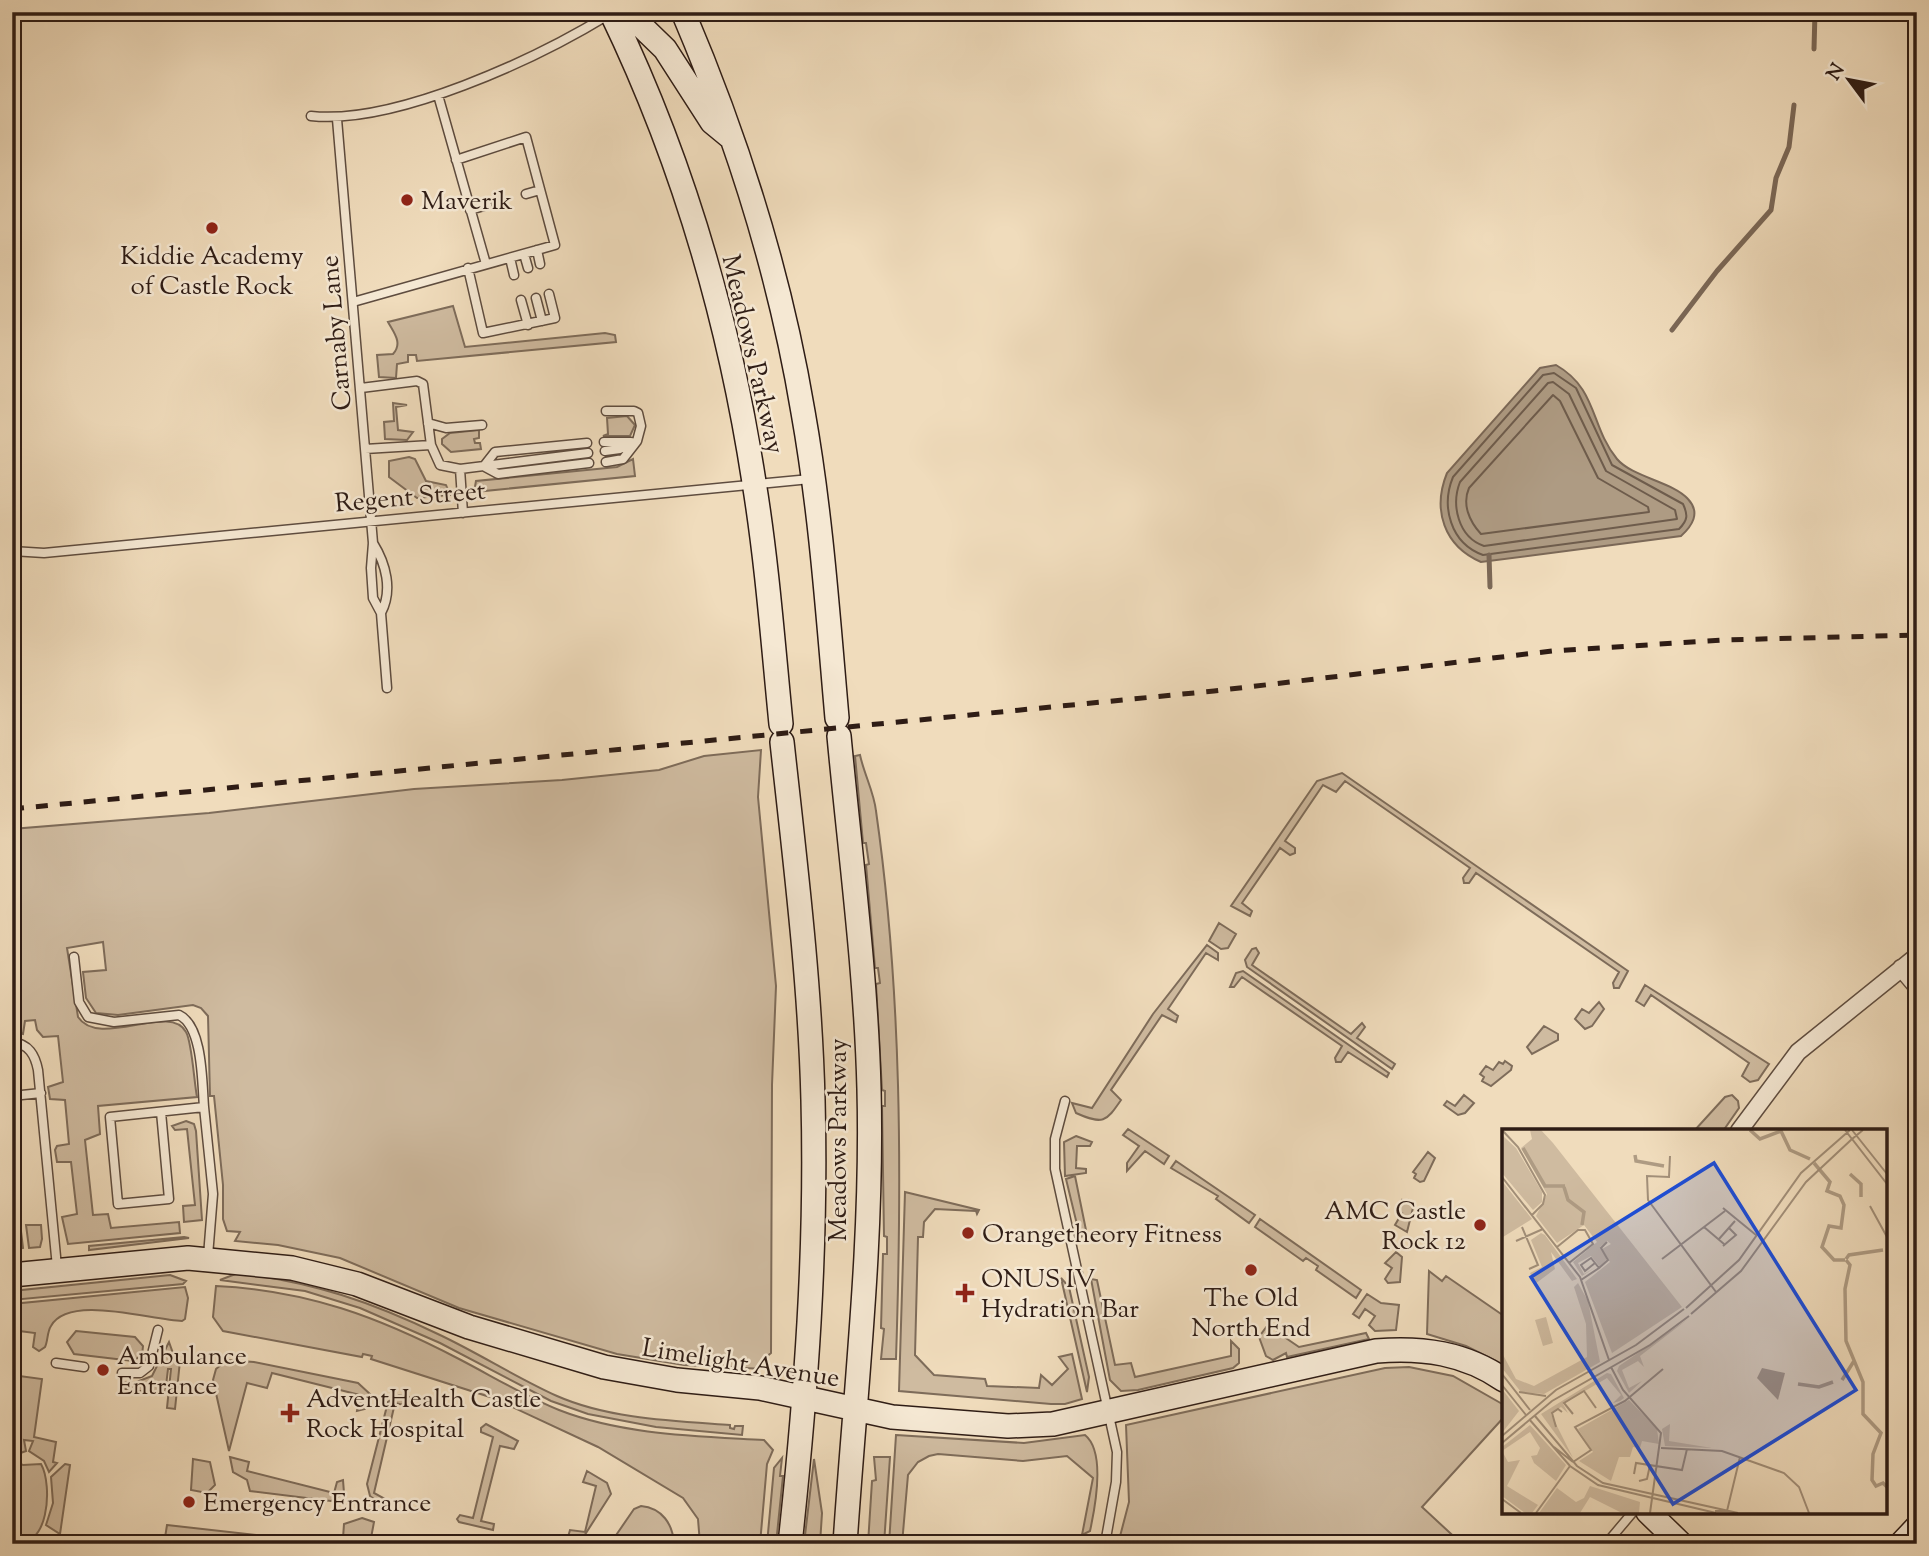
<svg xmlns="http://www.w3.org/2000/svg" width="1929" height="1556" font-family="'Sorts Mill Goudy',serif">
<style>
.green{fill:#cfbba0;stroke:#7e6c5a;stroke-width:2}
.water{fill:#ae9b83;stroke:#7b6857;stroke-width:2}
.lines{fill:none;stroke-linecap:round;stroke-linejoin:round}
.shore{stroke:#6e5c4c;stroke-width:2}
.stream{stroke:#7b6857;stroke-width:5}
.lane-casing{stroke:#5e4c3f;stroke-width:11}
.street-casing{stroke:#5e4c3f;stroke-width:19}
.secondary-casing{stroke:#2e1c15;stroke-width:26}
.lane{stroke:#f5e8d3;stroke-width:8}
.street{stroke:#f5e8d3;stroke-width:16}
.secondary{stroke:#f5e8d3;stroke-width:23}
.rail{stroke:#2e1c15;stroke-width:5;stroke-dasharray:12 12;stroke-linecap:butt}
.poi-dot{fill:#8f2418;stroke:#f5e8d3;stroke-width:2.5}
.labels{text-anchor:middle;stroke-width:5;stroke-linejoin:round;paint-order:stroke}
.poi-label{font-size:26px;fill:#2e1c15;stroke:#f5e8d3;text-anchor:start}
.street-label{font-size:26px;fill:#2e1c15;stroke:#f5e8d3}
.inset-river{fill:none;stroke:#ae9b83;stroke-width:3.5}
.inset-road{fill:none;stroke:#a28f79;stroke-width:2}
.view{fill:#1d4ed8;fill-opacity:0.15;stroke:#1d4ed8;stroke-width:3.5}
.inset-edge{fill:none;stroke:#2e1c15;stroke-width:3.5}
</style>
<rect width="100%" height="100%" fill="#f0dcbc"/>
<filter id="stains"><feTurbulence type="fractalNoise" baseFrequency=".00286" numOctaves="4"/><feColorMatrix values="0 0 0 0 .2 0 0 0 0 .09 0 0 0 0 .02 0 0 0 .5 -.17"/></filter>
<radialGradient id="worn" r=".72"><stop offset=".6" stop-color="#630" stop-opacity="0"/><stop offset="1" stop-color="#630" stop-opacity=".3"/></radialGradient>
<path class="green" d="M453,306L465,347L605,333L615,335L616,342L417,361L416,355H408V362L397,364L396,378L379,377L377,355L393,354C403,343 394,333 388,322Z
M393,403L407,405L396,407L398,430L413,432L407,440L385,439L384,422L394,421Z
M627,416L635,425L630,436H603L608,434L607,418Z
M479,430V438L474,439L475,443H480L481,449L451,452L442,444V439L450,433Z
M409,457L415,459L426,481L446,485L450,495L417,498L389,477V461Z
M633,459L635,476L474,492L476,481L617,467Z
M761,750L758,797L776,986L772,1085L771,1353L765,1358L764,1369L684,1365L617,1354L459,1308L340,1258L278,1245L235,1241L240,1232L227,1231L223,1219V1185L214,1096H210L208,1016L201,1008L193,1005L118,1015L96,1013L86,998L83,972L106,970L103,942L67,948L78,1017C99,1049 170,1002 186,1032C192,1042 194,1082 197,1097L98,1106L100,1134L85,1140L93,1215L108,1214L111,1228L179,1222L180,1233L68,1244L62,1217L77,1214L71,1162H57L55,1150L57,1146L69,1144L65,1100L50,1099L48,1087L63,1082L58,1036L43,1037L37,1030L35,1020L25,1021L23,1034L14,1032L12,829L209,813L414,789L562,780L659,770L704,756Z
M860,755C864,774 874,792 876,811C902,993 902,1177 896,1359H881L884,1329L881,1328L883,1254H887V1237L884,1236L882,1106H885V1091L882,1090L876,984L880,983L878,968H875L866,865L869,864L866,843H863L855,756Z
M1342,773L1628,971L1619,988H1614L1613,983L1619,972L1476,873L1469,883H1464L1463,878L1470,868L1345,781L1336,792L1323,785L1285,841L1295,848V853L1290,855L1280,848L1242,903L1252,911L1250,916L1231,906L1317,781Z
M1219,923L1236,934L1228,948L1221,949L1209,941Z
M1207,945L1218,953V960L1206,953L1168,1009L1178,1016L1176,1022L1162,1015L1111,1090L1121,1100C1106,1122 1103,1125 1076,1113L1072,1103L1092,1108L1153,1014Z
M1256,948L1259,953L1252,965L1351,1034L1362,1023L1365,1027L1357,1038L1395,1064L1392,1069L1247,967L1245,960L1252,949Z
M1243,971L1389,1073L1387,1077L1348,1052L1341,1062H1336L1335,1058L1342,1046L1242,977L1234,987H1230L1236,973Z
M1645,985L1769,1064L1758,1080L1750,1082L1742,1076L1749,1063L1651,995L1644,1006L1636,1001Z
M1599,1002L1604,1009L1592,1026L1585,1029L1575,1019L1582,1009L1589,1013Z
M1544,1026L1558,1034V1040L1532,1054L1527,1047Z
M1505,1061L1512,1066L1511,1070L1491,1086L1482,1081L1484,1077L1480,1074L1486,1066L1493,1070L1499,1062L1503,1064Z
M1464,1095L1474,1103L1465,1113L1458,1115L1444,1105L1447,1101L1455,1106Z
M1732,1095L1738,1101L1739,1108L1723,1131H1694L1725,1097Z
M186,1121L194,1124L196,1131L202,1220L184,1222L183,1206L195,1205L187,1129L175,1130L172,1126Z
M1128,1129L1169,1156L1164,1164L1145,1151L1127,1171V1163L1139,1146L1123,1135Z
M1076,1136L1092,1142L1090,1146H1077L1076,1168L1086,1169V1173L1065,1176L1064,1142Z
M1428,1152L1435,1158L1424,1181L1420,1182L1414,1178L1416,1174L1413,1172Z
M12,1156L23,1248L12,1250Z
M1176,1161L1255,1215L1249,1223L1216,1199L1218,1196L1171,1168Z
M1075,1176L1087,1235L1080,1237L1066,1179Z
M905,1192L979,1210L977,1214L976,1211L935,1209L924,1222L923,1237H918L915,1355L934,1375L985,1379L987,1386L1039,1388L1041,1375L1052,1385L1068,1369L1059,1357L1072,1354L1082,1399L1065,1404H1051L899,1391Z
M1402,1200L1406,1203L1409,1200L1414,1204L1407,1232L1395,1225L1402,1213L1396,1209Z
M1260,1219L1361,1290L1356,1298L1316,1270L1318,1266L1306,1258L1303,1261L1255,1227Z
M26,1225H41L42,1239L40,1247L29,1248Z
M184,1237L189,1238L89,1250V1246Z
M1396,1252L1402,1257L1400,1282L1388,1283L1385,1279L1392,1268L1385,1263Z
M1429,1271L1442,1281L1446,1276L1504,1316V1365L1466,1346L1427,1334Z
M238,1273C313,1282 372,1302 440,1335C480,1354 517,1378 557,1396C609,1419 674,1421 730,1425V1428L734,1429L735,1426H743L742,1435L656,1427L588,1414L551,1401L440,1343L360,1308L305,1291L220,1280Z
M170,1275L186,1281L183,1284L12,1300V1291Z
M1061,1278L1069,1287L1089,1377L1087,1392Z
M1091,1279L1097,1280L1115,1365L1131,1363L1135,1377L1231,1356V1341L1239,1349V1363L1233,1368L1138,1390L1121,1391L1110,1380Z
M216,1286C306,1290 379,1317 459,1359C492,1376 524,1396 559,1410C623,1435 696,1436 764,1440L773,1450L767,1464L760,1544H700L698,1519L683,1498L598,1447L493,1398L371,1359L372,1356L363,1354L362,1357L223,1331L213,1317Z
M185,1287L188,1298L185,1319L182,1321C150,1320 69,1294 51,1326C47,1332 48,1341 45,1347L39,1351L33,1347L35,1333L12,1330V1304Z
M1367,1294L1381,1303L1399,1305L1396,1330L1375,1331L1369,1325L1375,1316L1365,1309L1359,1318L1353,1314Z
M1267,1326L1273,1336L1277,1332L1299,1347L1366,1333L1369,1339L1287,1357L1286,1353L1273,1360L1266,1356L1259,1337Z
M76,1331L135,1337L143,1346L142,1355L133,1361L74,1354L67,1342Z
M169,1342L174,1356L180,1361L175,1409L167,1408L171,1369H168L165,1394L124,1389L125,1382L134,1383L152,1376Z
M227,1360L254,1362L358,1383L370,1394L365,1409L357,1411L360,1395L272,1373L267,1388L247,1383L229,1451L213,1380L216,1369Z
M1409,1367L1453,1376L1504,1405V1417L1422,1507L1462,1544H1118L1129,1502L1126,1425L1385,1368Z
M12,1375L42,1379L34,1437L56,1442L53,1462L57,1463L49,1472L44,1461L29,1451L33,1441L24,1440L26,1451L12,1456Z
M399,1395L409,1397L413,1404L408,1406L395,1403L374,1493L387,1500L378,1502L370,1496L367,1484L388,1402Z
M486,1424L518,1441L514,1449L500,1446L481,1521L494,1524L493,1530L459,1522L457,1519L460,1515L473,1518L493,1437L481,1432V1428Z
M896,1435L1024,1443L1085,1435C1106,1452 1095,1508 1090,1531L1082,1535L1093,1478L1067,1456L1023,1461L938,1454L929,1456L918,1462L908,1475L902,1544H889Z
M230,1457L249,1462L247,1471L334,1493L337,1482L343,1480L344,1493L331,1501L250,1491L247,1480L233,1472Z
M874,1457H890L884,1544H868L872,1481L876,1480Z
M782,1458L780,1476H783L776,1544H767L774,1468Z
M193,1459L210,1462L215,1485L207,1493L191,1490Z
M814,1459L822,1513L820,1544H804Z
M14,1460L23,1465L41,1464C53,1485 49,1553 12,1541Z
M65,1464L70,1465L60,1534L46,1525L53,1503L51,1477Z
M587,1471L607,1483L611,1494L579,1544H566L570,1530L585,1532L596,1486L583,1482Z
M641,1506C662,1508 673,1524 674,1544H610L634,1509Z
M362,1518L374,1522L371,1538H343L344,1524Z
M167,1525L309,1541L308,1544H191L186,1540L181,1544H164Z"/>
<path class="water" d="M1556,365C1598,389 1590,426 1617,459C1632,477 1673,482 1688,499C1701,513 1692,526 1681,536L1481,562C1444,546 1432,510 1447,473L1540,368Z"/>
<g class="lines">
<path class="shore" d="M1554,373L1576,388L1612,465L1683,504C1688,515 1688,520 1679,529L1483,555C1450,543 1441,506 1453,477L1543,375Z
M1553,382L1569,394L1606,471L1675,510L1677,519L1484,546C1458,537 1451,505 1460,482L1548,383Z
M1553,395L1560,401L1598,478L1648,507L1649,512L1481,534C1469,521 1462,504 1469,488Z"/>
<path class="stream" d="M1814,49L1815,12
M1672,330L1717,271L1771,210L1776,178L1789,147L1794,105
M1489,555L1490,587"/>
<defs>
<path id="lane" d="M438,95L486,264
M311,116C395,125 536,59 608,15
M337,119L373,543L371,568L373,598L381,613L387,688
M526,194L540,190
M470,210L487,205
M537,250L540,264
M524,254L528,268
M510,258L514,275
M468,268L483,333L555,318L549,294
M536,298L542,321
M521,300L528,325
M353,302L555,245L526,137L456,160
M361,388L417,381L423,384L431,445
M428,423L446,428L482,425
M604,442H631
M365,449L431,445L440,465L460,469L463,513
M605,451L620,449L637,441L641,426L638,413L634,411H606
M606,462L623,459L637,441
M484,466L495,452L587,443
M485,467L498,474L589,463
M460,469L588,453
M373,543C386,564 393,590 381,613
M12,551L44,553L810,479
M74,957L79,1002L88,1017L114,1022L179,1015C203,1026 202,1083 204,1107
M12,1042C29,1044 35,1055 38,1070L57,1267
M12,1096L41,1093
M1065,1101L1055,1139V1169L1117,1452L1116,1482L1105,1544
M161,1112L169,1199L118,1204L110,1117L204,1107L213,1194L208,1256
M56,1363L84,1367
M122,1373H140L149,1366L158,1330
M1606,1544L1633,1512"/>
<path id="street" d="M1901,968L1917,987
M1739,1131L1798,1052L1917,956"/>
<path id="secondary" d="M611,12C682,159 729,320 754,482C767,562 773,643 781,724
M683,12C738,141 780,274 803,412C821,513 828,616 837,718
M611,13L633,18L665,49L712,122L729,136
M839,736C850,853 866,972 869,1089C873,1241 855,1393 845,1544
M782,742C795,861 810,981 813,1100C817,1249 806,1396 790,1544
M12,1275L188,1258L292,1268L357,1284L469,1327L604,1367L677,1380L760,1388L892,1417L1008,1426L1053,1424L1376,1351C1422,1347 1465,1353 1504,1380
M1648,1512L1681,1544
M1901,1544L1917,1527"/>
</defs>
<use href="#lane" class="lane-casing"/>
<use href="#street" class="street-casing"/>
<use href="#secondary" class="secondary-casing"/>
<use href="#lane" class="lane"/>
<use href="#street" class="street"/>
<use href="#secondary" class="secondary"/>
<path class="rail" d="M12,809L1214,691L1552,651L1724,640L1917,635"/>
</g>
<g class="poi-dot">
<circle cx="407" cy="200" r="7"/>
<circle cx="212" cy="228" r="7"/>
<circle cx="1480" cy="1225" r="7"/>
<circle cx="968" cy="1233" r="7"/>
<circle cx="1251" cy="1270" r="7"/>
<path d="M961.5 1282.5h7v7h7v7h-7v7h-7v-7h-7v-7h7z"/>
<circle cx="103" cy="1370" r="7"/>
<path d="M286.5 1402.5h7v7h7v7h-7v7h-7v-7h-7v-7h7z"/>
<circle cx="189" cy="1502" r="7"/>
</g>
<g class="labels">
<g class="poi-label">
<text x="421" y="209">Maverik</text>
<text x="212" y="264" text-anchor="middle">Kiddie Academy<tspan x="212" dy="30">of Castle Rock</tspan></text>
<text x="1466" y="1219" text-anchor="end">AMC Castle<tspan x="1466" dy="30">Rock 12</tspan></text>
<text x="982" y="1242">Orangetheory Fitness</text>
<text x="981" y="1287">ONUS IV<tspan x="981" dy="30">Hydration Bar</tspan></text>
<text x="1251" y="1306" text-anchor="middle">The Old<tspan x="1251" dy="30">North End</tspan></text>
<text x="117" y="1364">Ambulance<tspan x="117" dy="30">Entrance</tspan></text>
<text x="306" y="1407">AdventHealth Castle<tspan x="306" dy="30">Rock Hospital</tspan></text>
<text x="203" y="1511">Emergency Entrance</text>
</g>
<g class="street-label">
<text transform="translate(335 333) rotate(-95)" y="9">Carnaby Lane</text>
<text transform="translate(754 354) rotate(77)" y="9">Meadows Parkway</text>
<text transform="translate(410 496) rotate(-5)" y="9">Regent Street</text>
<text transform="translate(837 1140) rotate(-90)" y="9">Meadows Parkway</text>
<text transform="translate(741 1362) rotate(9)" y="9">Limelight Avenue</text>
</g>
</g>
<g transform="translate(1502 1129)">
<rect width="385" height="385" fill="#f0dcbc"/>
<path d="M28,1H39L51,14L180,178L110,224L83,153L108,133L100,120L109,115L105,112L98,118L105,130L98,138L89,127L76,134L82,145L94,138L80,147L71,133L95,113L82,96L55,114L34,87L45,65L19,19L30,10ZM1,7L14,19L40,63V73L31,81L0,44ZM0,52L30,90L1,108L0,105ZM39,104L43,106L75,150L70,152L49,123L53,140L33,155L28,144L40,138L29,111ZM76,154L86,172L98,233L42,265L19,263L0,239V224L14,250L32,257L85,228L84,195L72,158ZM44,188L51,214L41,217L33,191ZM186,190L138,227L142,238L136,232L120,241L127,259L140,252L127,264L115,242L117,237ZM105,244L109,245L122,269L118,272L111,274L119,266L105,249L61,275L66,284L59,278L49,285L71,329L39,285ZM0,260L17,282L0,304L1,264ZM127,271L155,300L157,315L140,312L138,319L131,318L128,328H117L109,352L77,332L91,323L76,300ZM168,295L167,312L210,319L163,317L160,300ZM28,296L64,336L54,352L32,334L29,327L35,326L38,319L28,303L0,322L6,333L18,331L5,357L36,376L30,384H23L0,367V318ZM88,357L138,373L137,384H120L88,368L78,384H37L55,359L74,373L82,369Z" fill="#cfbba0"/>
<path d="M260,239L283,244L276,271L255,249Z" fill="#ae9b83"/>
<path class="inset-river" d="M248,1L258,10L279,2L288,21L308,30M21,19L43,57H63M133,26L134,32L162,37M312,34L328,53L325,62L338,67L342,76L339,99L327,97L320,118L332,131H343M348,45L359,55V68M62,58L66,71L82,83L80,96M344,130L347,126L381,121M344,131L348,136L343,160L344,212L361,253V285L379,304L371,325L370,351L374,357L381,354L385,358M340,251L352,232M296,255L317,258L331,253"/>
<path class="inset-road" d="M0,1L16,18L43,66L41,75L30,86M343,1L350,10L361,1M350,1L385,45M168,27L167,48L145,47L146,71L214,163M0,48L78,148L107,231M368,77L385,108M221,79L254,106M20,98L36,136L27,140M202,98L222,115M217,110L233,92M14,112L41,100M221,117L234,106L227,99M55,118L76,101H83L91,115L67,134M160,130L223,82M97,139L106,131L99,119L105,113M79,151L97,139L89,129L79,136L83,142L93,134M184,179L237,131L299,44L348,1M189,185L239,142L304,53L350,10L385,55M109,238L121,261L159,304L148,384M0,245L28,281M0,256L24,286M17,263L44,267M71,285L62,274L82,262L94,279M33,287L75,337L101,354L236,384M27,290L68,337L96,356L214,384M54,298L50,284L56,280L60,283M0,307L54,261L134,216L182,180M0,314L50,272L148,216L187,187M52,318L71,333M159,319L220,322L282,344L297,358L307,384M71,333L89,321L73,298L123,272L161,240M132,345L134,334L180,341L185,320M137,352L145,350L148,336M0,370L19,384M213,382H225L238,328M34,384L68,337"/>
<path class="view" d="M212,34L354,261L171,375L29,148Z"/>
<rect width="385" height="385" class="inset-edge"/>
</g>
<rect width="1929" height="1556" fill="none" stroke="#f0dcbc" stroke-width="42"/>
<rect x="14" y="14" width="1901" height="1528" fill="none" stroke="#2e1c15" stroke-width="3.5"/>
<rect x="21" y="21" width="1887" height="1514" fill="none" stroke="#2e1c15" stroke-width="2"/>
<g transform="translate(1849 80) rotate(302)" stroke="#f5e8d3" stroke-width="5" paint-order="stroke">
<path d="M0-5L12 26L0 18L-12 26Z" fill="#2e1c15"/>
<text y="-10" font-size="19" font-weight="bold" text-anchor="middle" fill="#2e1c15">N</text>
</g>
<rect width="100%" height="100%" filter="url(#stains)"/>
<rect width="100%" height="100%" fill="url(#worn)"/>
</svg>
